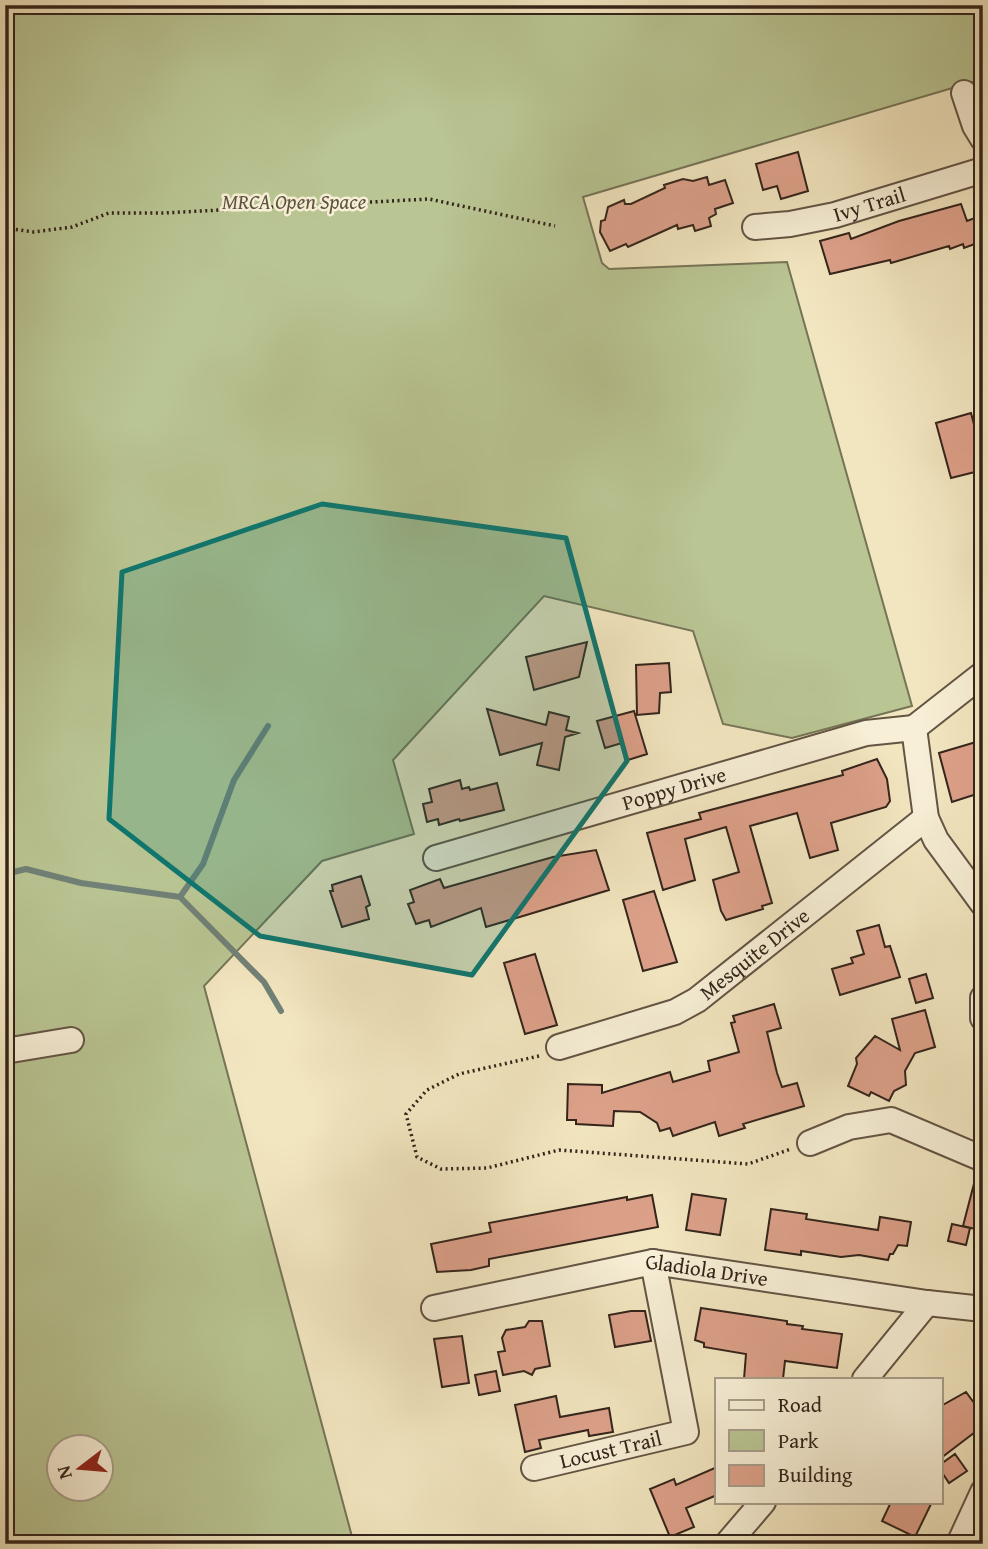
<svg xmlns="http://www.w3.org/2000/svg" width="988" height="1549" font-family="'Gentium Book Plus',serif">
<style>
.green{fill:#b9c593;stroke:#767457;stroke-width:2;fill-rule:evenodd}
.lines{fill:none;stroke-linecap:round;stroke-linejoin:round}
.stream{stroke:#718177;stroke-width:6}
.building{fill:#dda18a;stroke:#33241b;stroke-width:2}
.minor-casing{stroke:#635444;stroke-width:28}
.path{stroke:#33241b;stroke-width:3.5;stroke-dasharray:2 3.5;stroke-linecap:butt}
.minor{stroke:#f7efd6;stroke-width:24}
.marked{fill:#0f766e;fill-opacity:0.2;stroke:#0f766e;stroke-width:5;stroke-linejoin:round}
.labels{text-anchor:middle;stroke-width:5;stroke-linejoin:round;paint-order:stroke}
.park-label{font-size:21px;font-style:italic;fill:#5b543f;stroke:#f7efd6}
.street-label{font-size:21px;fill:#33241b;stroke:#f7efd6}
</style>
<rect width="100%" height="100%" fill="#f2e6c0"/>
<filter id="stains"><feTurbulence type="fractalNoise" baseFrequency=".00286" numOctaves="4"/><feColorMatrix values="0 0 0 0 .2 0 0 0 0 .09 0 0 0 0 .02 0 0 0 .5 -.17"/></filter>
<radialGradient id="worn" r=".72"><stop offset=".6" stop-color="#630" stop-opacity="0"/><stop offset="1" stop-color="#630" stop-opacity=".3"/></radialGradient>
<path class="green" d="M5,5H983V79L583,197L602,263L609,269L787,262L912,706L792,738L723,724L693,631L544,596L393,760L414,834L322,861L204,986L354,1544H5ZM60,1448H102V1490H60Z"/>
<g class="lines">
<path class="stream" d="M5,874L26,869L81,883L180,897L264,982L281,1011
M180,897L203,864L234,780L268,726"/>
</g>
<path class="building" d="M798,152L808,191L781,199L777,186L763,190L756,164Z
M707,177L709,185L725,180L733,203L715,209L716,214L709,218L711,226L695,231L693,225L678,229L677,225L628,247L626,244L610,251L600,232L601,221L605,220L608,207L624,200L625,204H631L665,188L664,185L683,179L693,181Z
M961,204L967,221L983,215V241L964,248L963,244L950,249L949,246L891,263L890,260L830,274L820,241L849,233L851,239L899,221Z
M971,413L979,443L983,442V470L951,478L936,423Z
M587,642L579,677L534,690L526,657Z
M669,663L671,692L660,693L659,713L637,715L636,665Z
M487,709L546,725L549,712L569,717L566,730L578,733L565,737L559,770L537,765L542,743L500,755Z
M634,711L647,754L628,760L622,743L605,748L597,721Z
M976,742L983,768V792L952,802L939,753Z
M877,759L887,779L890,801L886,807L831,823L838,850L810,858L797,813L750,826L772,903L762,906L763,909L726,920L721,911L713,880L739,872L726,827L685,839L695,880L663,890L647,833L701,819L699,813L843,775L842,771Z
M460,780L462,789L469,787L470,790L497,783L504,810L460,821L459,819L439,825L438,819L427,822L423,804L432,802L429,789Z
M596,850L609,890L523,916L486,927L481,908L431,927L429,920L416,924L408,904L414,902L410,890L440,879L444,888L553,857Z
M361,876L370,905L366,907L369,919L342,927L330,891H333L332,885Z
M654,891L677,962L643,971L623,900Z
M879,925L885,947L890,946L900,977L840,995L832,969L853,963L851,958L864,954L857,931Z
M535,954L557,1025L525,1034L504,963Z
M926,974L933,998L916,1003L909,979Z
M774,1004L781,1028L767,1032L777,1073L782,1087L797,1083L804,1106L743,1124L745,1128L719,1136L715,1122L673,1136L670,1128L660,1131L657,1123L640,1112L614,1111L613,1126L576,1124V1120H567L568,1084L602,1085V1093L670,1072L673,1082L710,1071L708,1061L739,1052L731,1023L735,1022L733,1016Z
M925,1010L935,1047L915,1053L905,1071L906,1085L894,1091L889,1101L871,1092L869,1096L848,1086L857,1064L856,1058L875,1036L900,1050L892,1019Z
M977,1172L983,1174V1231L963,1226Z
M692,1194L726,1199L720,1235L686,1230Z
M652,1195L658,1227L489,1259V1266L471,1270L437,1272L431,1244L491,1232L489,1223L627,1197V1200Z
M771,1209L807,1214L806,1219L878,1230L880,1217L911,1222L907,1246L898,1245L893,1254H890L888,1260L859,1255L841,1257L801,1251V1255L765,1250Z
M952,1224L970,1228L966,1245L948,1241Z
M701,1308L787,1321V1324L803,1326L802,1329L842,1334L837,1368L785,1361L783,1379H744L746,1354L704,1347V1343L695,1340Z
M631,1311H645L651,1341L615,1347L609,1315Z
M529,1321H542L550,1366L535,1369L532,1375L524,1371L503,1375L498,1352L505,1351L502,1338L506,1330L525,1327Z
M462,1336L469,1383L442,1387L434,1339Z
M496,1371L500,1391L479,1395L475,1375Z
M966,1392L983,1415V1426L941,1458V1406Z
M556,1396L560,1417L609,1408L613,1432L589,1436L588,1430L539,1440L541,1448L525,1452L515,1405Z
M955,1454L967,1471L949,1483L941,1471V1464Z
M717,1467V1495L686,1508L694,1527L670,1537L650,1489L674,1479L676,1485Z
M891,1502H932L915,1537L882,1521Z"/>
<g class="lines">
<defs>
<g id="minor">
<path d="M964,93L975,126L983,139"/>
<path id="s1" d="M755,227L790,224L835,215L983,170"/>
<path d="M914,728L926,818L936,840L983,904"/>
<path d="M914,728L983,674"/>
<path id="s2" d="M436,858L866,733L914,728"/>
<path d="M983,998V1018"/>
<path id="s3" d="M559,1047L675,1012L697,1000L926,818"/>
<path d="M5,1051L71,1040"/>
<path d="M810,1143L849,1127L891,1120L983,1159"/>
<path id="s4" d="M434,1308L653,1262L927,1303L983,1309"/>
<path d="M865,1379L927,1303"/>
<path id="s5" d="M534,1468L686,1432L653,1262"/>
<path d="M727,1544L763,1502"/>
<path d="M959,1544L983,1492"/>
</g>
</defs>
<use href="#minor" class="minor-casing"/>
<path class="path" d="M5,228L34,232L72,227L109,213H163L429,199L555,226
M539,1056L459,1074L427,1090L406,1114L417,1157L441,1169L487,1168L559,1150L748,1164L791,1149"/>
<use href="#minor" class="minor"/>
</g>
<path class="marked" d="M322,504L566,538L627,761L472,975L260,936L109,819L122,572Z"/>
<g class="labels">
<g class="park-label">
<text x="294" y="209">MRCA Open Space</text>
</g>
<g class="street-label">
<text dy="7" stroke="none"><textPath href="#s1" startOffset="117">Ivy Trail</textPath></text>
<text dy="7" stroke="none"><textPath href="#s2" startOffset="248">Poppy Drive</textPath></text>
<text dy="7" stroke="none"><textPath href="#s3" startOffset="220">Mesquite Drive</textPath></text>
<text dy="7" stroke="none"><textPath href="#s4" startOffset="278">Gladiola Drive</textPath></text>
<text dy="7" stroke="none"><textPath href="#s5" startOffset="79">Locust Trail</textPath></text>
</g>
</g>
<rect width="988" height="1549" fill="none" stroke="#f2e6c0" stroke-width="28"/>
<rect x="7" y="7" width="974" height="1535" fill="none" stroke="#33241b" stroke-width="3.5"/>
<rect x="14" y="14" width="960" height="1521" fill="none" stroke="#33241b" stroke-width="2"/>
<rect x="715" y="1378" width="228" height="126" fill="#f7efd6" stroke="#a99e8b" stroke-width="2"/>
<rect x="729" y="1400" width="35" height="10" fill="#f7efd6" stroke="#a99e8b" stroke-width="2"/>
<text x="778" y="1412" font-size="21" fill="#33241b">Road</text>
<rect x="729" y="1430" width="35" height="21" fill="#b9c593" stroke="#a99e8b" stroke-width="2"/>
<text x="778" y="1448" font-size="21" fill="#33241b">Park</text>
<rect x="729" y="1465" width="35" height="21" fill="#dda18a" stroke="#a99e8b" stroke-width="2"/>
<text x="778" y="1482" font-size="21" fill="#33241b">Building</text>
<g transform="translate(80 1468) rotate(254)"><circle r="33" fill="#f7efd6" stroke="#a99e8b" stroke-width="2"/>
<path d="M0-5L12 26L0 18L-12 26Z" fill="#8f2418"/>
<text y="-10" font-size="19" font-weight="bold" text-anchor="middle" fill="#33241b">N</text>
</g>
<rect width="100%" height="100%" filter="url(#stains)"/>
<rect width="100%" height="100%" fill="url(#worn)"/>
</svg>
